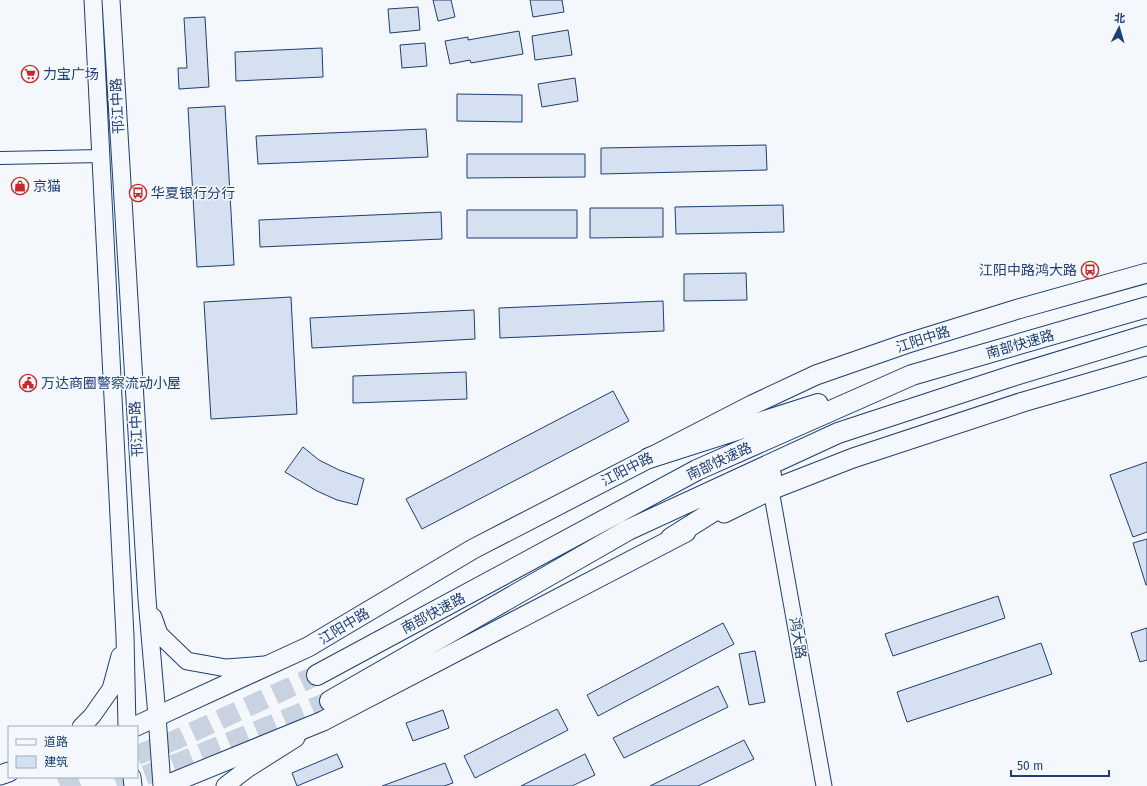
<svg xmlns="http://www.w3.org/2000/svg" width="1147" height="786" font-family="'Fira Sans','Noto Sans SC',sans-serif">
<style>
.building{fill:#d5e0f0;stroke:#1d3f73}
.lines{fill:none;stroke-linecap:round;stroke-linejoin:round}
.trunk-tunnel{stroke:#c9d2e0;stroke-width:20;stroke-dasharray:20 10;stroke-linecap:butt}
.minor-casing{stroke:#1d3f73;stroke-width:14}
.tertiary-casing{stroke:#1d3f73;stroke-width:17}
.secondary-casing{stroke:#1d3f73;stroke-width:19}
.primary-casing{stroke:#1d3f73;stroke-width:21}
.trunk-casing{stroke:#1d3f73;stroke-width:22}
.minor{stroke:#f4f7fb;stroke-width:12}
.tertiary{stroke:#f4f7fb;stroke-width:15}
.secondary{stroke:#f4f7fb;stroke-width:17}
.primary{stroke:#f4f7fb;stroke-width:19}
.trunk{stroke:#f4f7fb;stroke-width:20}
.labels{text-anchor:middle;stroke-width:3;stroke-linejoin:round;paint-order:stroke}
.poi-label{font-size:14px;fill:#1d3f73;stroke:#f4f7fb;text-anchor:start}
.street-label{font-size:14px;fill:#1d3f73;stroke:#f4f7fb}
</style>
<rect width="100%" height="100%" fill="#f4f7fb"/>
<path class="building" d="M433,0H451L455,17L438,21Z
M530,0H562L564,12L533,17Z
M418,7L420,30L390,33L388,9Z
M205,17L209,87L179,89L178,68H187L184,18Z
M568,30L572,55L535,60L532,36Z
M519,31L523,54L471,63L470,60L450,64L445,41L468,37V40Z
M425,43L427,66L402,68L400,45Z
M322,48L323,77L236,81L235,52Z
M575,78L578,101L542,107L538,84Z
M457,94L522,95V122L457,121Z
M225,106L234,265L197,267L188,108Z
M426,129L428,157L258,164L256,136Z
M766,145L767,170L601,174V148Z
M467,154H585V177L467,178Z
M783,205L784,232L676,234L675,207Z
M590,208H663V237L590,238Z
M467,210H577V238H467Z
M441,212L442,239L260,247L259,220Z
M746,273L747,300L684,301V274Z
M291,297L297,414L211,419L204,302Z
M663,301L664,331L500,338L499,308Z
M474,310L475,339L312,348L310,318Z
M466,372L467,399L353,403V376Z
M613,391L629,421L422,529L406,499Z
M303,447L319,460L339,470L364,479L357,505L337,500L317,491L285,472Z
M1147,462V532L1133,537L1110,475Z
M1147,539V585H1146L1133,543Z
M998,596L1005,618L893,656L885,634Z
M723,623L734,644L598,716L587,695Z
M1147,628V660L1140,662L1131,633Z
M1041,643L1052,674L907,722L897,692Z
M755,651L765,702L749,705L739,654Z
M718,686L728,707L624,758L613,738Z
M557,709L568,730L475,778L464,756Z
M443,710L449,728L413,741L406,723Z
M744,740L754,759L698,786H650Z
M337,754L343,767L297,786L292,773Z
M585,754L595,775L572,786H521Z
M445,763L453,783L444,786H382Z"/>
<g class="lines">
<path class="trunk-tunnel" d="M137,755L173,741L317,675
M60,786L83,777
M117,786L178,763L330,701"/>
<defs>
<path id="minor" d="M0,158L102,156"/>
<path id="tertiary" d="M771,490L824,786"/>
<path id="secondary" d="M93,0L125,636L127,727
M111,0L147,599L157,716L162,786
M153,617L159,634L187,661L226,668L265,665
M81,727L92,716L111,689L120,656
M132,777L133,786
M225,786L247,769L296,738"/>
<path id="primary" d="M724,513L771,490L853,458L1023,402L1147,366
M134,727L308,647L473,549L752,405L816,375L905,344L1018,309L1147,273
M0,775L9,772
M164,786L323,721L686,532"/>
<path id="trunk" d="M649,458L818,404
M671,538L771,475
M317,675L697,470L912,375L1147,307
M330,701L628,530L838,433L1009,377L1147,335"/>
</defs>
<use href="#minor" class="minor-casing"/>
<use href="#tertiary" class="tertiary-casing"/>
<use href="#secondary" class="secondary-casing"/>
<use href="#primary" class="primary-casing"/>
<use href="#trunk" class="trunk-casing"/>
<use href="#minor" class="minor"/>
<use href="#tertiary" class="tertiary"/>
<use href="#secondary" class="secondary"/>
<use href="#primary" class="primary"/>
<use href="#trunk" class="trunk"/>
</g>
<defs>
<symbol id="supermarket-ring" viewBox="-11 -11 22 22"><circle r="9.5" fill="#f4f7fb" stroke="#c62828" stroke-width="1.5"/><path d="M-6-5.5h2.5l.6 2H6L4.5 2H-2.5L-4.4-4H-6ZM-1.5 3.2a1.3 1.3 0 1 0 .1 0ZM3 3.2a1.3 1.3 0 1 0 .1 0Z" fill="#c62828"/></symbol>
<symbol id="shop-ring" viewBox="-11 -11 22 22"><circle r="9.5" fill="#f4f7fb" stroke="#c62828" stroke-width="1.5"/><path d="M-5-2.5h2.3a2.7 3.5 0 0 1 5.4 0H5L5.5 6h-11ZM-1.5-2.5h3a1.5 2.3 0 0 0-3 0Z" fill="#c62828"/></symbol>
<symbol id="bus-ring" viewBox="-11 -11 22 22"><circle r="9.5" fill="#f4f7fb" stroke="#c62828" stroke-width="1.5"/><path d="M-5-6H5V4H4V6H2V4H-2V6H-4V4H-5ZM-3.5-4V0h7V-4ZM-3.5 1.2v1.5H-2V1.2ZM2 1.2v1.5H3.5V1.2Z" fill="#c62828"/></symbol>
<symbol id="civic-ring" viewBox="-11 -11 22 22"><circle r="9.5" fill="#f4f7fb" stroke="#c62828" stroke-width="1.5"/><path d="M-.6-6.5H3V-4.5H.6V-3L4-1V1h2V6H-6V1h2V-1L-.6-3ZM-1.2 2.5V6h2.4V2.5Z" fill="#c62828"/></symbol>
</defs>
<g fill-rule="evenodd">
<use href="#supermarket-ring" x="20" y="64" width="20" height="20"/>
<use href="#shop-ring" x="10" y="176" width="20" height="20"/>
<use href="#bus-ring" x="128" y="183" width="20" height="20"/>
<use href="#bus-ring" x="1080" y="260" width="20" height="20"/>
<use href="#civic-ring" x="18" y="373" width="20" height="20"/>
</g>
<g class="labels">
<g class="poi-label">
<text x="43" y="79">力宝广场</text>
<text x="33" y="191">京猫</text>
<text x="151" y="198">华夏银行分行</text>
<text x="1077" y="275" text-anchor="end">江阳中路鸿大路</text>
<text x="41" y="388">万达商圈警察流动小屋</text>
</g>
<g class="street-label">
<text transform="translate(117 106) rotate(-93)" y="5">邗江中路</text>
<text transform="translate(923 339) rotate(-18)" y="5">江阳中路</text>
<text transform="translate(1020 344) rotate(-16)" y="5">南部快速路</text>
<text transform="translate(136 429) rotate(-93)" y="5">邗江中路</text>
<text transform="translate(719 461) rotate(-25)" y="5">南部快速路</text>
<text transform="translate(627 469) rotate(-27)" y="5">江阳中路</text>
<text transform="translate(433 613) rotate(-28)" y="5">南部快速路</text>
<text transform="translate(344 626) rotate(-31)" y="5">江阳中路</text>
<text transform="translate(798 638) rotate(80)" y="5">鸿大路</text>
</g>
</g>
<rect x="8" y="726" width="130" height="52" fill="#f4f7fb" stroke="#9eadc5"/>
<rect x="16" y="739" width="20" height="6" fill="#f4f7fb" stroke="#9eadc5"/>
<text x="44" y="746" font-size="12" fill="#1d3f73">道路</text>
<rect x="16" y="756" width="20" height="12" fill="#d5e0f0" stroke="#9eadc5"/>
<text x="44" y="766" font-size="12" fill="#1d3f73">建筑</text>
<g transform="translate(1119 28) rotate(5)" stroke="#f4f7fb" stroke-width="3" paint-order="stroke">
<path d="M0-3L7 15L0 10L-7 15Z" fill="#1d3f73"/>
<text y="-6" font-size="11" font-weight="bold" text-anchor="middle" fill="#1d3f73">北</text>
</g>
<path d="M1011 770v6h98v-6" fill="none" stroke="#1d3f73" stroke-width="2"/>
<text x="1017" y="770" font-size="12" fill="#1d3f73" stroke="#f4f7fb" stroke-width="3" paint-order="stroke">50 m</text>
</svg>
